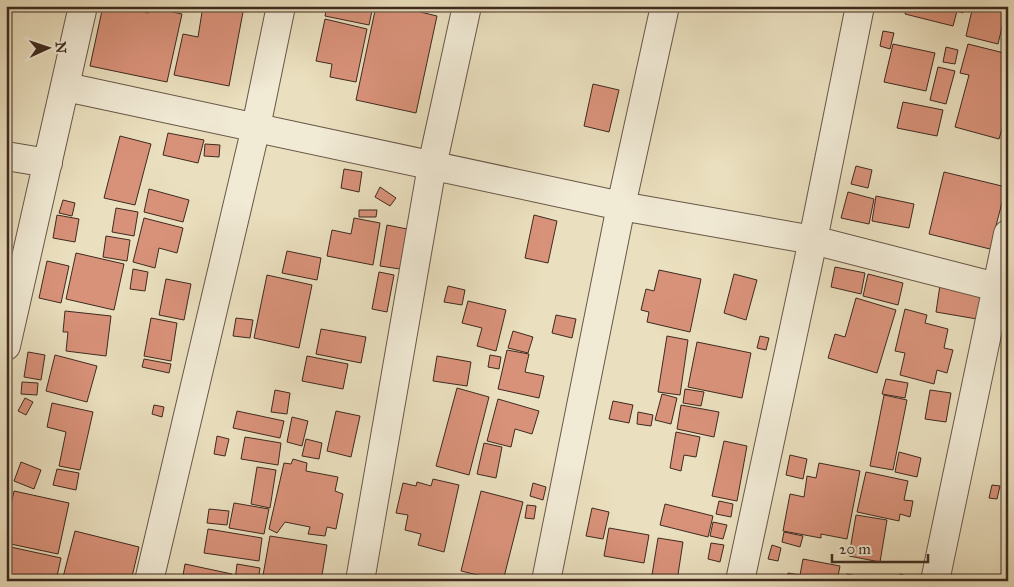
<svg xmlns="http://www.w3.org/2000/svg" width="1014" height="587" font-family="'IM FELL Great Primer',serif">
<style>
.building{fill:#d9927a;stroke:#3e2a1f}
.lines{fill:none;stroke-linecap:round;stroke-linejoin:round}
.street-casing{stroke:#695747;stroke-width:30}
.street{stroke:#f1ead5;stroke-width:28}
</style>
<rect width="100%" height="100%" fill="#eadfbe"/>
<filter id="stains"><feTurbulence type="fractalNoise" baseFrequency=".004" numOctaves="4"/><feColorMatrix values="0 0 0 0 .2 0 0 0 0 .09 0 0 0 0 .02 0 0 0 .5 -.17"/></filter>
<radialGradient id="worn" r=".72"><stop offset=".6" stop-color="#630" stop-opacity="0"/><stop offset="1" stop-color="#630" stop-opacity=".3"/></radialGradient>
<path class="building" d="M103,6H140L139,10L148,13L149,7L182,14L167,82L90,66Z
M203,6H213L243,12L229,86L174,75L183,34L198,37Z
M327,6H373L369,25L325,16Z
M376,6H395L437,16L416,113L356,100Z
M907,6H964L963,13L957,11L953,26L905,14Z
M973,6H1007L998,44L966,36Z
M1006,18H1008V42L1002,41Z
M325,19L367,29L356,82L330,77L332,64L316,61Z
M883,31L894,33L890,49L880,46Z
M893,44L935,53L926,91L884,82Z
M968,44L1008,54V109L999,139L955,127L969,75L960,73Z
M946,47L958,50L955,64L943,62Z
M938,67L955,71L946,104L930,100Z
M593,84L619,90L609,132L584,126Z
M903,102L943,110L937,136L897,128Z
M168,133L204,140L198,163L163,155Z
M120,136L151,144L135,205L104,198Z
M205,144L220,145L219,157L204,156Z
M856,166L872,170L868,188L851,184Z
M344,169L362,172L359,192L341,188Z
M944,172L1006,187L990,249L929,234Z
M380,187L396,198L390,206L375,197Z
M149,189L189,200L183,222L144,212Z
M848,192L874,199L869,224L841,218Z
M876,196L914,204L909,228L872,221Z
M63,200L75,203L72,216L59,213Z
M116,208L138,212L134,236L112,232Z
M359,210H377L376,217H359Z
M57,215L79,219L75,242L53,238Z
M534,215L557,221L548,263L525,258Z
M144,218L183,228L177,253L159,248L155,268L133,262Z
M354,218L380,223L373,265L327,256L332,230L351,234Z
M387,225L407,229L400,269L380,266Z
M106,236L130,240L127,261L103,257Z
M287,251L321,258L317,280L282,273Z
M76,253L124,264L114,310L66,299Z
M47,261L69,266L61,303L39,298Z
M835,267L865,273L861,294L831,287Z
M133,269L148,272L145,291L130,289Z
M659,270L701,279L690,332L647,322L649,312L641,310L646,289L654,291Z
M379,272L394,275L387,312L372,309Z
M734,274L757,280L746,320L724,313Z
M868,274L903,283L898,305L863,296Z
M267,275L312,285L299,348L254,338Z
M166,279L191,284L184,320L159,315Z
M940,285L981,293L977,319L936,312Z
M448,286L465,290L462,305L444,302Z
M856,298L896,310L877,373L828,358L835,334L845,337Z
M468,301L506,310L496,351L477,346L482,328L462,323Z
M905,309L927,315L925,323L948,329L944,348L953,350L947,373L937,370L934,384L900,375L905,353L895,351Z
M65,311L111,316L106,356L66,351L68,332H63Z
M556,315L576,319L572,338L552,333Z
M151,318L177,323L171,361L144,356Z
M236,318L253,320L250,338L233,336Z
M321,329L366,337L361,363L316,354Z
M513,331L533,337L528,353L508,348Z
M667,336L688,340L680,395L658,392Z
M760,336L769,338L766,350L757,348Z
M697,342L751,353L742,398L688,387Z
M507,350L529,354L525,372L544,376L539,398L498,389Z
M28,352L45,355L41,380L24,377Z
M55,355L97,366L87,402L46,391Z
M490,355L501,357L499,369L488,367Z
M307,356L348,364L343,389L302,381Z
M437,356L471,362L467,386L433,381Z
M144,359L171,364L169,373L142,367Z
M886,379L908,383L905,398L882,394Z
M22,382L38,383L37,395L21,394Z
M457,388L489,397L469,475L436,466Z
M685,389L704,392L701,406L683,403Z
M275,390L290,393L287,414L271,412Z
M930,390L951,393L946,422L925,419Z
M662,394L677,398L671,424L655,420Z
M884,395L907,400L893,470L870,466Z
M25,398L33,402L26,415L18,411Z
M498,399L539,411L532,434L515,429L511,447L487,441Z
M613,401L633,405L629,423L609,419Z
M52,403L93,412L80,470L59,466L66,432L47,427Z
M154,405L164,407L162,417L152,414Z
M681,405L719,412L714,437L677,429Z
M237,411L284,421L280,438L233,428Z
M336,411L360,416L351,457L327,451Z
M638,412L653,415L651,426L637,424Z
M292,417L308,421L302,446L287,442Z
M676,432L700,437L696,457L684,455L681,471L670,468Z
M217,436L229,439L225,456L214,454Z
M245,437L281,443L278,465L241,459Z
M306,439L322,443L319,459L302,456Z
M724,441L747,446L737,501L712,496Z
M484,443L502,447L496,478L477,474Z
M899,452L921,458L917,477L895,472Z
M790,455L807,459L803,479L786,475Z
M293,459L307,463L306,471L338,477L335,491L343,494L336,529L327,527L325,536L308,534L310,527L285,522L277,533L269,529L284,463L291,464Z
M21,462L41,470L34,489L14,481Z
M819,463L860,471L847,539L821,534V538L783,531L790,494L804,497L807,476L816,478Z
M257,467L276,470L270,508L251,504Z
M57,469L79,473L76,490L53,485Z
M866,472L908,481L904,500L913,501L910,517L900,514L899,521L857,512Z
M433,479L459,485L444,552L418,545L421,534L405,530L408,515L396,513L403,483L416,486L417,482L431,486Z
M533,483L546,487L543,500L530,496Z
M992,485L1000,486L997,499L989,498Z
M14,491L69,503L58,554L6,543V504L11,505Z
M481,491L523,502L503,581L461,571Z
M719,501L733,504L731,517L716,514Z
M234,503L269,509L264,534L229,528Z
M665,504L713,516L708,537L660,525Z
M527,505L536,506L534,519L525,518Z
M592,508L609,512L603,539L586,536Z
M209,509L229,511L227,525L207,523Z
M856,515L887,520L880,562L849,556Z
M713,522L727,525L723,539L710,536Z
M609,528L649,535L644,563L604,556Z
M208,529L262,538L259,561L204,553Z
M75,531L139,547L131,581H62Z
M784,532L803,536L800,547L782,542Z
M270,536L327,545L321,581H262Z
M658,538L683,542L677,581H651Z
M711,543L724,545L720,562L708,559Z
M772,545L781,548L778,561L768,559Z
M6,546L61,558L56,581H20L6,578Z
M803,559L840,566L837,581H787L788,573L800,575Z
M185,564L232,574L230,581H182Z
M237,564L260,568L258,581H235Z
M847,574L877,580L846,581Z
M900,574L915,578V581H899Z"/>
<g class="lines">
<defs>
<path id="street" d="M66,87L621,206L813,240L1008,290
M6,156L48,163
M6,346L83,6
M149,581L256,127L281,6
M360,581L432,166L467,6
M546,581L621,206L665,6
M740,581L813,240L860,6
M935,581L1008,234"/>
</defs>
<use href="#street" class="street-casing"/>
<use href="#street" class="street"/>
</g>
<rect width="1014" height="587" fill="none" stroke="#eadfbe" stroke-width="25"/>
<rect x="8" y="8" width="999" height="572" fill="none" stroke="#3e2a1f" stroke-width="2.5"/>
<rect x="12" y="12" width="989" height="562" fill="none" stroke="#3e2a1f"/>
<g transform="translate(48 48) rotate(87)" stroke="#f1ead5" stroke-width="4" paint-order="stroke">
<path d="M0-4L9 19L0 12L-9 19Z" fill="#3e2a1f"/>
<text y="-8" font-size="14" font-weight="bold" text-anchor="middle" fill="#3e2a1f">N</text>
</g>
<path d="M832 554v8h96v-8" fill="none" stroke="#3e2a1f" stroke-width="2.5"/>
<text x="839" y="554" font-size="15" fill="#3e2a1f" stroke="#f1ead5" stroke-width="4" paint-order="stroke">20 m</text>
<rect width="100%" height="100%" filter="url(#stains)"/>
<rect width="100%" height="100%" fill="url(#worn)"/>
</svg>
